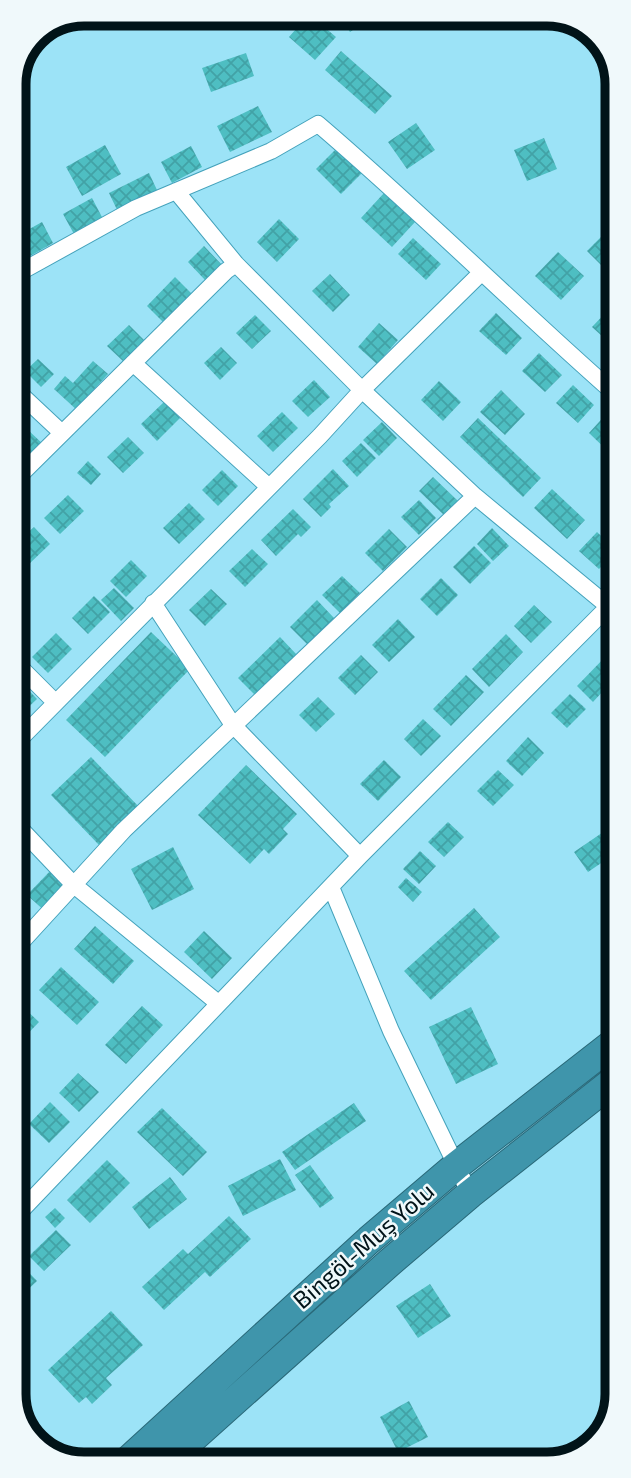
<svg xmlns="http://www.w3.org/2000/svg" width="631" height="1478" font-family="'Exo 2',sans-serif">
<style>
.building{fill:url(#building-cross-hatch)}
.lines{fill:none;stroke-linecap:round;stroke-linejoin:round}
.street-casing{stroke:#44a2bb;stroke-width:18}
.highway-casing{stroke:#296878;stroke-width:30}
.street{stroke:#fff;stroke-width:16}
.highway{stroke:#3f95ab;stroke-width:28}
.labels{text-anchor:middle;stroke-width:5;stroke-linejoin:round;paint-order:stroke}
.street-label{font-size:24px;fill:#011318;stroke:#f0f9fb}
.rim{fill:none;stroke:#011318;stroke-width:9}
</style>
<defs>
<pattern id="building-cross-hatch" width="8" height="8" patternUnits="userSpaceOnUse" patternTransform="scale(1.75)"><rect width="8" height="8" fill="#4ebec2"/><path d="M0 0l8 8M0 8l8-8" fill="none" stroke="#42a2a6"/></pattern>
</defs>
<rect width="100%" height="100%" fill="#9ce3f7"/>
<path class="building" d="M309,14L336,37L315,60L289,37Z
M338,14H366L369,19L350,32Z
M341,51L392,96L375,114L325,70Z
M246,53L254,76L211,92L202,68Z
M258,106L272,132L230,152L217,126Z
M416,123L435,150L407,169L388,142Z
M544,138L557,169L527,181L514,150Z
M105,145L121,174L82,196L66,167Z
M191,146L202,167L172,183L161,162Z
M337,148L363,172L341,194L316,169Z
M149,173L157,190L133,202L120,216L109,193Z
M384,193L415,222L392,247L361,218Z
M92,198L103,219L74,234L63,214Z
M279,219L299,239L277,262L257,242Z
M42,222L53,243L25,259L15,237Z
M607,231L614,237V270L610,274L587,251Z
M413,238L441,264L426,280L398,254Z
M204,246L222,265L205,280L188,262Z
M558,252L584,276L561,300L535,276Z
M330,274L350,295L333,312L312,291Z
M175,277L192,294L163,322L147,306Z
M610,308L614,312V347L592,327Z
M496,313L522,338L506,355L479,331Z
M255,315L271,331L252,349L236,333Z
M379,323L398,340L377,364L358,347Z
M129,325L145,341L124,362L107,346Z
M221,347L237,363L220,380L204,363Z
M539,353L562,375L545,392L522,371Z
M38,359L54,374L41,387L25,371Z
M93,361L108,374L88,396L90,399L79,412L54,389L65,376L73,383Z
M314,380L330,397L308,417L292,401Z
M439,381L461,402L443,421L421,400Z
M573,385L594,405L578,423L556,403Z
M501,390L525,414L505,435L480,412Z
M164,402L180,418L157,441L141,424Z
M282,412L298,428L273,452L257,436Z
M608,412L614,418V457L589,433Z
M478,418L541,478L523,497L460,437Z
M382,422L397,438L379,456L363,440Z
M27,429L45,446L23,467L15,459V440Z
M128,437L144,453L123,473L107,457Z
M361,443L376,458L357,477L342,461Z
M88,461L101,474L91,485L77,473Z
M333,469L349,486L329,504L331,507L321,517L303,499Z
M222,470L238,486L218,506L202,490Z
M433,477L459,502L445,516L419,491Z
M552,489L585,520L567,539L534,508Z
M68,495L84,511L60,534L44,518Z
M419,500L436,518L419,535L401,517Z
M189,503L205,519L179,544L163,528Z
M293,509L311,527L301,537L298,534L276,556L261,540Z
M34,527L50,544L28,565L15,552V545Z
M492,528L509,546L493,561L477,544Z
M389,529L407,547L383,571L365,553Z
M597,532L615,549V553L599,569L579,551Z
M474,546L491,563L470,584L453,567Z
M252,549L268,564L245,587L229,571Z
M131,560L147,576L126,597L110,581Z
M342,576L360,593L340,613L322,595Z
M441,578L458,595L437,616L420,599Z
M114,588L134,608L121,621L101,600Z
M211,589L227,604L205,626L189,610Z
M94,596L110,612L88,634L72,618Z
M317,600L334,618L308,645L290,627Z
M534,605L552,622L531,643L514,626Z
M398,619L415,637L389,662L372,645Z
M151,632L190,669L105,757L66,720Z
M56,633L72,649L48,673L32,657Z
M506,634L523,652L489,687L472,669Z
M280,637L297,655L256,696L238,678Z
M361,655L378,672L355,695L338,678Z
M607,655L615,663V678L593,702L577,686Z
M466,675L484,692L451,726L433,709Z
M16,677L37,699L18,717L16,715Z
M570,694L586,709L567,728L551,713Z
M318,697L335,714L316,732L299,715Z
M423,719L441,736L421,756L404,739Z
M528,737L544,753L522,776L506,761Z
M91,757L139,807L99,845L51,795Z
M384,760L401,777L378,801L360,784Z
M246,765L297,814L283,829L288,834L269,854L264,849L250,864L198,815Z
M498,770L514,785L493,806L477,791Z
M448,822L464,837L444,857L428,842Z
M615,824L616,853L588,872L574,852Z
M173,847L194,889L152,910L131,869Z
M420,851L436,866L419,884L403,869Z
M52,869L70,886L46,912L27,895Z
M406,878L422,892L413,902L398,887Z
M474,908L500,937L431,1000L404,971Z
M16,909L34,925L16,943Z
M95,926L134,961L113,984L74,949Z
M204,931L232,958L212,979L184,952Z
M61,967L99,1002L77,1025L39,990Z
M22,1006L39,1022L17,1045V1012Z
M142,1006L163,1025L126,1064L105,1045Z
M471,1007L498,1064L456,1084L429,1027Z
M78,1073L99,1092L79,1112L59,1093Z
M50,1102L70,1122L49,1143L29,1124Z
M354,1103L366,1121L295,1170L282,1152Z
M162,1108L207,1152L183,1176L137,1132Z
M280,1159L296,1190L243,1216L228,1186Z
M107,1160L130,1183L90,1223L67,1200Z
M310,1165L334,1198L320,1208L295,1175Z
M170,1177L187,1199L149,1229L132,1207Z
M55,1208L65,1218L55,1228L45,1217Z
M229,1216L251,1239L210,1277L205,1272L164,1310L142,1287L183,1249L188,1254Z
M56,1230L71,1245L44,1271L29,1256Z
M19,1262L37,1281L17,1300V1263Z
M430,1284L451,1316L418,1338L396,1306Z
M111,1311L143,1345L106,1378L112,1385L92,1404L86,1397L79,1403L48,1370Z
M409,1401L428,1437L398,1452L380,1417Z"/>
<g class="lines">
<defs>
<path id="street" d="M176,191L236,264L362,390L475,496L608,606
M15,275L136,208L271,151L318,124C420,211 514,305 614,393
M133,363L269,487
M15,389L62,433
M15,480L226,271L236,264
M153,603L233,725L360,856
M16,663L55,702
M16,743L320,436L362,390L481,273
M16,824L74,885L218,1003
M331,887L391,1031L470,1194
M16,948L124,830L475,496
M17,1215L360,856L615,600"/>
<path id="highway" d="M165,1463L389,1263L470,1194L616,1079
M124,1464L369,1240L456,1166L616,1041"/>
</defs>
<use href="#street" class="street-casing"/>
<use href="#highway" class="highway-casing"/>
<use href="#street" class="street"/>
<use href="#highway" class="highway"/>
</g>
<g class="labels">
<g class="street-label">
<text transform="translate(364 1246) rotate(-41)" y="8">Bingöl-Muş Yolu</text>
</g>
</g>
<path d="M0 0H631V1478H0ZM84 26H547A58 58 0 0 1 605 84V1394A58 58 0 0 1 547 1452H84A58 58 0 0 1 26 1394V84A58 58 0 0 1 84 26Z" fill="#f0f9fb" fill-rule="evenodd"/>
<path class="rim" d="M84 26H547A58 58 0 0 1 605 84V1394A58 58 0 0 1 547 1452H84A58 58 0 0 1 26 1394V84A58 58 0 0 1 84 26Z"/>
</svg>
